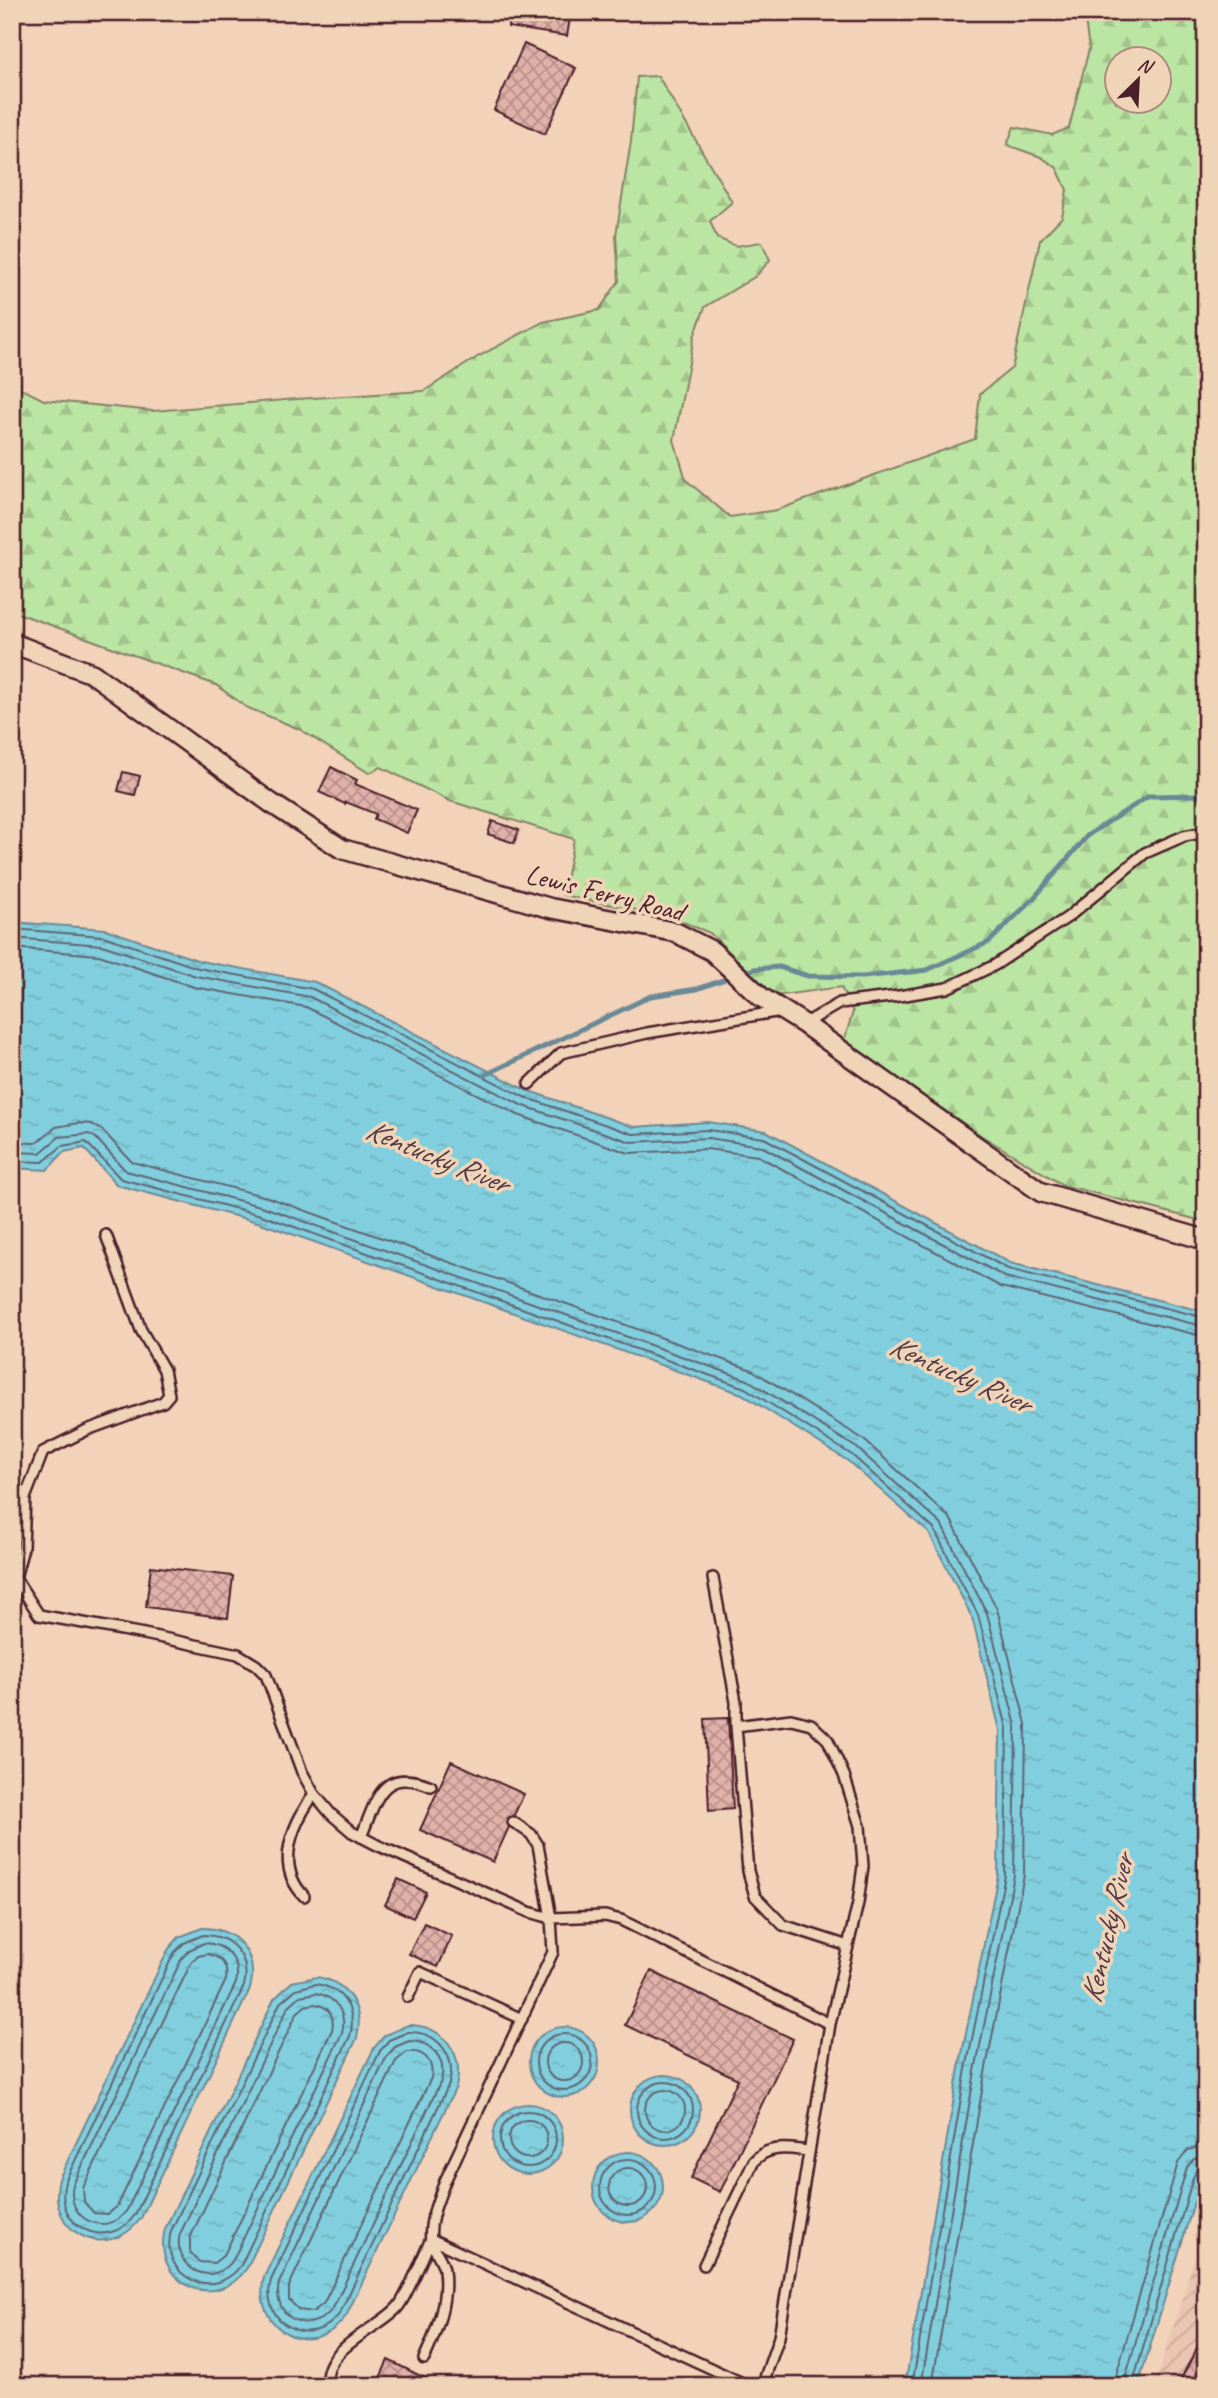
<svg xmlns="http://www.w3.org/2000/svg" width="1218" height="2398" font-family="Caveat,sans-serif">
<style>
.industrial{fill:url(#industrial-furrows)}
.forest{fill:url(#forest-firs);stroke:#828266;stroke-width:2;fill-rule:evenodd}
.water{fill:url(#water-ripples);stroke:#6b8996;stroke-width:2}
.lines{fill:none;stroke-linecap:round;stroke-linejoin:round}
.shore{stroke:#606573;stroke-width:2}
.stream{stroke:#6b8996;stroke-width:5}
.building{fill:url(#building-cross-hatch);stroke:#4a1f2b;stroke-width:2}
.lane-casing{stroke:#4a1f2b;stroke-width:14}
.street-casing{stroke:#4a1f2b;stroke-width:23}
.lane{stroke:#f0d4b7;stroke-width:9}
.street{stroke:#f0d4b7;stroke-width:18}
.labels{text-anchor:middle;stroke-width:7;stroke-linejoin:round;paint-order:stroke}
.street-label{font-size:28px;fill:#4a1f2b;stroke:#f0d4b7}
.water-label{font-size:30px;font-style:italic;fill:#523946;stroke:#f0d4b7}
</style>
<defs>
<pattern id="industrial-furrows" width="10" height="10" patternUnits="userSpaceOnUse" patternTransform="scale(1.75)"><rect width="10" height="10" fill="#eac5b1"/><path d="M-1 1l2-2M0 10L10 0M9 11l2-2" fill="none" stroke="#caa998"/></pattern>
<pattern id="forest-firs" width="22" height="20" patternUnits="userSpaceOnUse" patternTransform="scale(1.75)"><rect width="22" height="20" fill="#bbe5a2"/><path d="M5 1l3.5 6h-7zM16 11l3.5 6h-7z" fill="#a2c48c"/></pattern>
<pattern id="water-ripples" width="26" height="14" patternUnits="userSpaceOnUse" patternTransform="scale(1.75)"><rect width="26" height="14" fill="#81cfde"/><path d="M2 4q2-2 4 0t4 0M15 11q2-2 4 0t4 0" fill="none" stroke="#71b1bf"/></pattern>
<pattern id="building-cross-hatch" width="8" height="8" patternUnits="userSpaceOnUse" patternTransform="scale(1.75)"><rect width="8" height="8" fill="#e0b1a9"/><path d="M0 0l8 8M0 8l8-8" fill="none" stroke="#b88f8a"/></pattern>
</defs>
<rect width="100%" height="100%" fill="#f2d2b8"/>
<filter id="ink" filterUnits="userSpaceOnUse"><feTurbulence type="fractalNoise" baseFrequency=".0143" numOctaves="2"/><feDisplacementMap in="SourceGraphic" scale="14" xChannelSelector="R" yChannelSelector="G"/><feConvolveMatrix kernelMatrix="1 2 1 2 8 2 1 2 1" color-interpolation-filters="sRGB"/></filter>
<g filter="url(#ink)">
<path class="industrial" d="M1206,2220V2386H1155Z"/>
<path class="forest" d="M1084,12H1206V1222L1063,1185L982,1136L844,1041L853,1012L841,987L775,996L710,933L671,917L563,895L574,839L450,801L381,767L369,773L299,729L246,707L216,685L12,611V384L44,400L153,411L297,399L424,391L479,356L543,322L599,310L619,281L616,235L631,141L637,77L658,76L732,202L710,221L717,238L736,246L762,242L770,260L756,276L705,307L694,337L674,440L686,480L730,517L777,510L975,439L980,394L1012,368L1040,240L1062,217L1067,190L1057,168L1041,157L1007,145L1014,127L1052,135L1069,128L1089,49ZM1116,60H1158V102H1116Z"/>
<path class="water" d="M12,922L105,929L200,961L315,982L526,1090L634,1127L708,1122L766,1131L1010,1263L1206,1312V2163L1138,2386H905L959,2068L998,1875L1000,1730L972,1617L929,1533L848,1461L742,1394L258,1222L117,1185L84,1148L64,1152L47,1170L12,1168Z
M202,1928C237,1928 259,1954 250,1989L141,2218C108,2264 45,2233 59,2179L168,1950L179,1937Z
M317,1977C348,1982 364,2008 357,2038L247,2268C215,2314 151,2283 165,2229L274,1999L292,1982Z
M408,2025C443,2025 465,2053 456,2087L346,2316C314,2362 251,2331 264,2277L374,2048L385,2035Z
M529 2062a35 35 0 1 1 70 0a35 35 0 1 1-70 0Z
M630 2110a35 35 0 1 1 70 0a35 35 0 1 1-70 0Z
M493 2139a35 35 0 1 1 70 0a35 35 0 1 1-70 0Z
M593 2187a35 35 0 1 1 70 0a35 35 0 1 1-70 0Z"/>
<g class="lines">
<path class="shore" d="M12,929L103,936L198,968L313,989L524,1097L633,1134L708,1130L764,1138L1008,1269L1206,1318
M12,938L102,945L196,976L310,997L521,1105L631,1142L708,1138L761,1146L1005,1277L1206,1327
M12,948L99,955L194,987L306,1007L518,1115L629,1153L707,1149L758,1156L1001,1287L1206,1337
M12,1142L36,1143L56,1127L79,1123L92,1124L103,1131L132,1162L267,1197L752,1370L863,1439L950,1518L997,1609L1026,1724L1024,1875L985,2073L932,2386
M12,1152L40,1153L59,1137L89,1134L96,1138L126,1171L264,1207L748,1380L857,1448L941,1524L987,1613L1016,1726L1014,1875L975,2071L921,2386
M12,1161L43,1162L62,1146L86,1142L121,1179L261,1215L745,1388L852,1455L934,1529L978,1615L1007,1728L1005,1875L966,2069L912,2386
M203,1935C232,1935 251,1957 244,1986L135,2215C107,2253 53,2227 65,2182L174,1953L184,1943Z
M204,1943C227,1944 241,1961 236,1983L127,2210C106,2239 65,2219 73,2185L182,1958L189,1950Z
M208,1954C222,1957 228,1966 226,1980L118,2205L107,2214L94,2213L84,2202L83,2188L191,1963L198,1956Z
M316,1984C343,1988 357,2010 350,2036L241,2265C214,2303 159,2277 171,2231L280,2003L296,1989Z
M316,1993C336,1997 347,2013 342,2033L233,2260C213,2289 171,2269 180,2234L288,2007L300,1996Z
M315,2004C329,2006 335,2016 332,2030L224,2255L214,2263L199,2262L190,2252V2238L297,2013L305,2006Z
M408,2032C438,2031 457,2056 449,2084L340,2313C313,2351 259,2325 271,2280L380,2051L389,2040Z
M536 2062a28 28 0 1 1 56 0a28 28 0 1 1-56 0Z
M409,2041C432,2041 447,2059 441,2081L333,2308C311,2338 271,2318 279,2283L387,2056L395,2047Z
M545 2062a19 19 0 1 1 38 0a19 19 0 1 1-38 0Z
M407,2052C424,2050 434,2061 431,2078L324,2303L313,2312L299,2310L289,2300V2286L396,2061Z
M637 2110a28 28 0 1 1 56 0a28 28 0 1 1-56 0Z
M645 2110a20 20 0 1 1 40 0a20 20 0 1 1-40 0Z
M500 2139a28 28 0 1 1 56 0a28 28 0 1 1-56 0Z
M509 2139a19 19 0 1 1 38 0a19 19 0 1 1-38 0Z
M600 2187a28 28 0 1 1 56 0a28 28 0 1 1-56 0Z
M609 2187a19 19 0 1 1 38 0a19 19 0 1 1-38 0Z
M1113,2386L1178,2163L1188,2150L1206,2145
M1123,2386L1187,2167L1194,2159L1206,2156
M1132,2386L1192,2181L1197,2168L1206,2165"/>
<path class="stream" d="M485,1075L651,996L697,989L754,969L779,967L808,976L863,977L927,970L989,942L1033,899L1088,835L1149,796L1206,795"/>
</g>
<path class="building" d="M510,12H571L567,36L508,27Z
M524,44L576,68L545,134L494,110Z
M331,767L357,780L355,784L417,810L407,833L374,819L376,814L346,802L345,804L319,792Z
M123,772L140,776L135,795L118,791Z
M492,821L519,830L514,843L488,834Z
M151,1566L233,1576L228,1618L146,1607Z
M728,1718L733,1809L709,1811L705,1719Z
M451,1761L524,1794L514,1815L507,1819L509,1827L493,1862L420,1830Z
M398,1879L426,1892L413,1918L385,1905Z
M424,1923L452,1936L438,1967L409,1954Z
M651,1971L793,2039L720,2192L691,2178L738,2079L625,2025Z
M1206,2331V2386H1177Z
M388,2360L441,2386H397L380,2378Z"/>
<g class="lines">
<defs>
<path id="lane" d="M804,1024L840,1003L899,996L947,988L995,965L1068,917L1145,853L1184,836L1206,832
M529,1084L561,1053L647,1033L782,1011
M106,1235L141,1330L164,1370L169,1395L163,1402L87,1430L43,1452L25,1498L23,1548L15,1578L39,1615L144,1634L238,1654L256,1665L266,1675L302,1772L314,1794L331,1814L352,1832L377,1845L529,1912L551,1918L605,1916L621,1920L830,2024L779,2337L762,2386
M713,1578L736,1702V1726L791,1719L811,1724L828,1740L844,1775L860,1826L863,1866L858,1903L830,2024
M736,1726L748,1871L755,1896L783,1925L848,1946
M361,1837C377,1799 381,1766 431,1786
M304,1896C274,1865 293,1824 314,1794
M408,1997L420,1972L522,2019
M704,2265L754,2161C769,2144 789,2149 809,2151
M424,2359C437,2331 448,2301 444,2270C443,2259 433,2250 431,2240C428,2221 439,2198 445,2181L553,1952L551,1918L538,1845L531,1834L513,1822
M328,2386C319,2350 378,2329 397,2308C406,2299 424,2254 431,2239L749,2386"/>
<path id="street" d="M12,643L93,674L271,803L342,849L550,908L675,932L712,951L761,997L804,1024L1041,1192L1206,1240"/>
</defs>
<use href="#lane" class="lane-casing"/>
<use href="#street" class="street-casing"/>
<use href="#lane" class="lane"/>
<use href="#street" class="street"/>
</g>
</g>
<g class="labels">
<g class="street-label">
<text transform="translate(605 892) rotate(14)" y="10">Lewis Ferry Road</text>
</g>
<g class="water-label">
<text transform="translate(437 1156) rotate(22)" y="10">Kentucky River</text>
<text transform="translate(960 1374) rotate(24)" y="10">Kentucky River</text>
<text transform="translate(1107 1929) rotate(-77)" y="10">Kentucky River</text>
</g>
</g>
<rect width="1218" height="2398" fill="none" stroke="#f0d4b7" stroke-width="42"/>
<rect x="21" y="21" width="1176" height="2356" fill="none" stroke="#4a1f2b" stroke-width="2.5" filter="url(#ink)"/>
<g transform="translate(1138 80) rotate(24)"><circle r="33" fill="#f0d4b7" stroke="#ae8c7f" stroke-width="2"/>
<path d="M0-5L12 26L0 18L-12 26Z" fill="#4a1f2b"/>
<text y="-10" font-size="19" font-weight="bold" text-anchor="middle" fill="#4a1f2b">N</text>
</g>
</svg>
